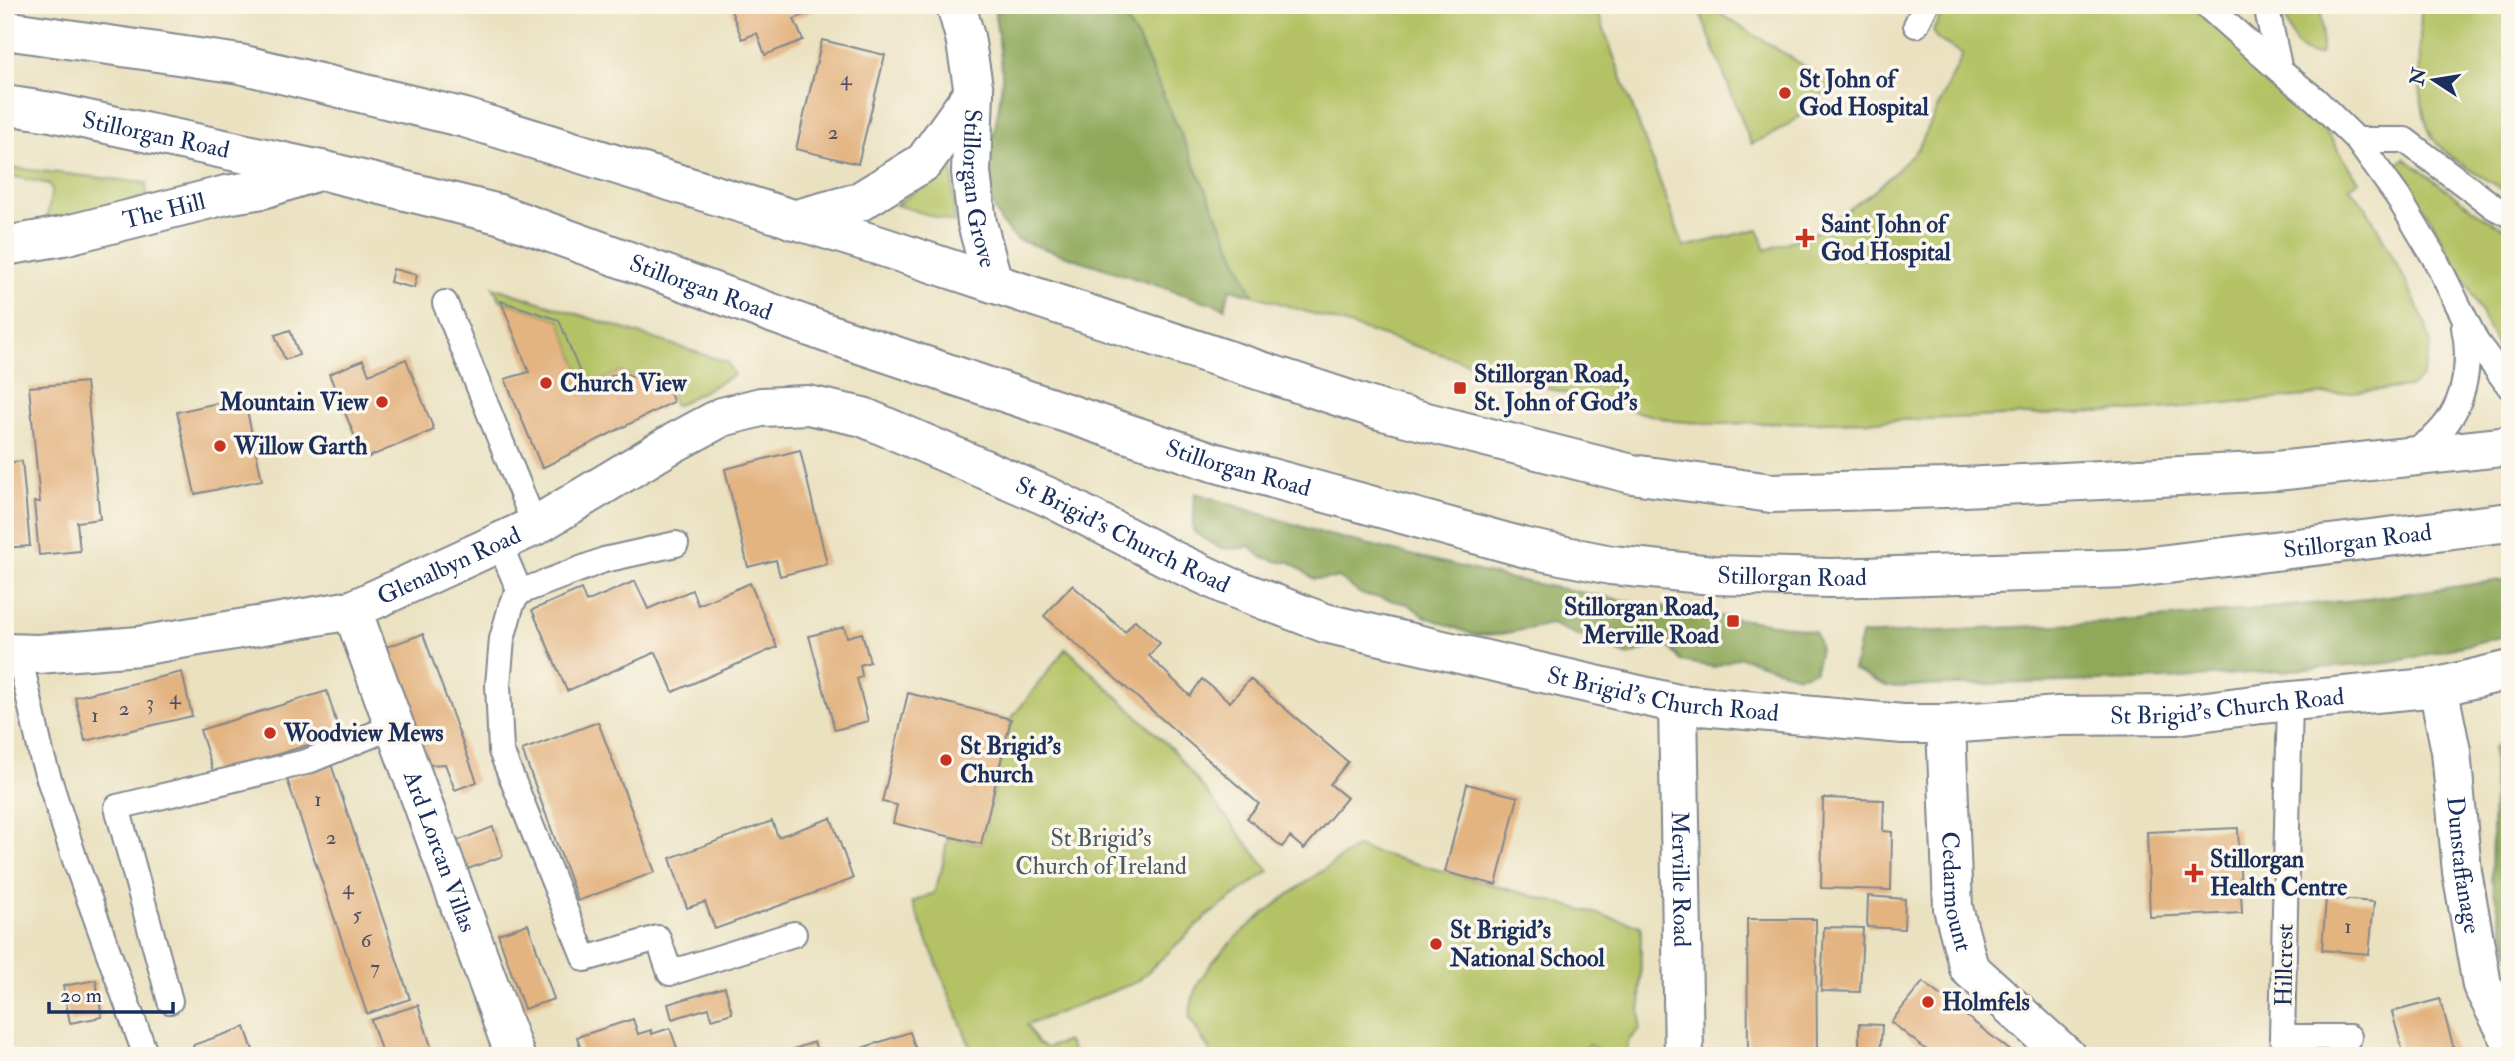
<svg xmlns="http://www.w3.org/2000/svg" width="2515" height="1061" font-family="'IM FELL Double Pica',serif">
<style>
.green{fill:#b4c265;stroke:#687862;stroke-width:2}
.forest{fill:#8fa85a;stroke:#556c5c;stroke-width:2}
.building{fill:#e3b380}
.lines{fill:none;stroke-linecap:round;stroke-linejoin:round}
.lane-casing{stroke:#82888f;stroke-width:28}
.street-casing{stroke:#82888f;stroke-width:42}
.secondary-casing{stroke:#82888f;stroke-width:42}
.highway-casing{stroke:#82888f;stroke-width:42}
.lane{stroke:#fff;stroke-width:24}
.street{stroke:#fff;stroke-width:38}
.secondary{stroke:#fff;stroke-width:38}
.highway{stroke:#fff;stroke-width:38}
.poi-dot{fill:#c8321e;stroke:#fbf7ec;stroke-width:2.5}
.labels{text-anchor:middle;stroke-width:7;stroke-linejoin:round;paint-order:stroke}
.number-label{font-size:21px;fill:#4d5066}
.poi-label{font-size:24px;font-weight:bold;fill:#1b2f5e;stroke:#fbf7ec;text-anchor:start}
.street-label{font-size:24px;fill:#1b2f5e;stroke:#fbf7ec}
.park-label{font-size:24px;fill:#495b60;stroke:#fbf7ec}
</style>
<rect width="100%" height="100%" fill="#fbf7ec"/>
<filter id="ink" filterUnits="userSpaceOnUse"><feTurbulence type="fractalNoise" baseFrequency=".0143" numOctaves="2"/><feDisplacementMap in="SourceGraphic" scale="14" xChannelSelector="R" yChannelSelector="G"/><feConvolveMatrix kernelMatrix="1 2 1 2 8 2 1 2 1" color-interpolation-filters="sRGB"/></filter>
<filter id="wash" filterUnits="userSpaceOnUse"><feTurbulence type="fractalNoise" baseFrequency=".00686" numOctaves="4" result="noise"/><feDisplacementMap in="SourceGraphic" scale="28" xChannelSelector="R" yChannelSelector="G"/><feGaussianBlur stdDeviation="1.57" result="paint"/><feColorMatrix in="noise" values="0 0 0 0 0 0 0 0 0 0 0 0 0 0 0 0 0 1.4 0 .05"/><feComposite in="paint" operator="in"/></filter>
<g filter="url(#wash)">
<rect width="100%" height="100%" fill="#eae1c0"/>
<path class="green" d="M1117,5H1595L1684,247L1758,229L1766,250L1816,232L1873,192L1897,170L1919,147L1963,54L1937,39L1933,31L1946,5H2189L2246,52L2315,115L2359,181L2349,187L2366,207L2399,268L2425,322L2431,346L2422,378L2410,387L2149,410L1877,421L1715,424L1674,421L1577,397L1253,295L1139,41Z
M2283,5H2321L2322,50L2320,54C2294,59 2287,25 2283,5Z
M2421,5H2510V194C2487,179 2458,166 2439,146C2412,119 2421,42 2421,5Z
M1705,6L1709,7L1832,83C1812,111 1783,131 1751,144L1700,12L1701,8Z
M2404,158L2485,218L2510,231V362L2501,354L2467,284L2432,221L2396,166Z
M948,160L952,162L955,223L896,205L928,182Z
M5,167L146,183L147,196L46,224L52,189L49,184L5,175Z
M493,287L727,362L734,375L675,406L668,388L620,372L586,388L559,320L501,301Z
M1066,648L1173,750L1269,871L1206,917L1137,982L1027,1025L1037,1043L1046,1048L1067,1041L1076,1056H974L912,902L934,893L942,868L948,836L981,844L1011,719Z
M1356,847L1641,926L1640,1029L1628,1041L1627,1056H1609L1589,1045L1576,1056H1213L1189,1017C1191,1009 1192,999 1195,991C1215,939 1311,880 1356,847Z"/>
<path class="forest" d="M994,5H1117L1139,41L1253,295L1230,289L1225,308L1018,240C964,197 1001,133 1002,76C1002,53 996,28 994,5Z
M1195,493L1325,534L1511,579L1653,606L1787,626L1815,632L1820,649L1815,671L1798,676L1740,657L1714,667L1681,661L1668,646L1652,647L1628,656L1551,624L1502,634L1474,635L1424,616L1408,604L1361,594L1338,578L1314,579L1290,562H1279L1260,556L1250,546C1223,553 1215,547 1193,531Z
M2510,579V635L2390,663L2168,679L1888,687L1853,670L1861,635L2114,622L2367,599Z
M2510,738V956L2491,879L2494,747Z"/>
<g id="blocks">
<path class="building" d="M729,5H812L814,11L794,19L803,40L765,55L757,33L742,39Z
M822,40L885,55L858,164L796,149Z
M393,269L417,275L414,288L390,282Z
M501,301L559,320L586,388L620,372L669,388L673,402L542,468L505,379L529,372Z
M290,330L299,355L285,360L275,335Z
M406,359L434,430L364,459L329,374L363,360L369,374Z
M86,382L100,519L77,522L80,551L39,555L34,502H40L29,387Z
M244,397L262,480L195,494L177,412Z
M800,450L827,564L780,576L776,560L748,567L725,469Z
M22,461L30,546L5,548V463Z
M635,581L648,609L692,590L698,605L750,583L777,647L673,692L656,652L567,691L532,610L581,589L586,602Z
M1072,585L1125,632L1135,620L1160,643L1149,656L1190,696L1202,679L1230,702L1250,679L1348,762L1330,784L1347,798L1304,849L1290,837L1282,847L1247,818L1259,804L1044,616Z
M844,627L847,637L862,633L870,662L860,665L862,676L857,679L868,721L835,730L809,636Z
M423,634L477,782L455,790L445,764L429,765L386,647Z
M182,672L192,716L85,741L75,697Z
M327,691L340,735L214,774L200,730Z
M908,693L1011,719L981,844L893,823L897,805L882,802Z
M598,722L655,872L578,901L522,750Z
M331,764L410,999L367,1014L287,779Z
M1467,784L1518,797L1496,885L1445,872Z
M1823,798L1884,800L1883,831L1892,832L1891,890L1821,888Z
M831,818L853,879L715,929L705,902L687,908L670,858L772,821L778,837Z
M493,827L503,856L465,870L454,842Z
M2238,828L2242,913L2150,917L2147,832Z
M1868,896L1905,899L1904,929L1867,927Z
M2326,898L2374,902L2369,954L2322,950Z
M1747,919H1816L1817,1056H1748Z
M528,924L554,999L524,1009L498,934Z
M1824,927L1863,928L1860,992L1821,991Z
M96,980L102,1017L70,1023L63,986Z
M1923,982L2017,1056H1928L1930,1053L1891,1022Z
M725,987L732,1013L712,1019L709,1008L672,1019L668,1004Z
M2440,999L2456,1056H2404L2392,1012Z
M418,1005L434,1056H383L371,1020Z
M633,1019L638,1034L651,1030L652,1034L670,1028L678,1051L665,1056H583L577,1037Z
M1859,1024L1882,1025L1880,1056H1859Z
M245,1027L255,1056H197L193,1045Z
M910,1032L918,1056H861L859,1049Z
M814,1042L819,1056H777V1055Z"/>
</g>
</g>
<g filter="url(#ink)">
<use href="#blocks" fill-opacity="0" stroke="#82888f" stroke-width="2"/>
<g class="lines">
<defs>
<path id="lane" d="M2206,5L2280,71L2315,99L2357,140L2398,197L2434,257L2477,343L2510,387
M2266,5L2280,71
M1916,25L1926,5
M2357,140H2405L2494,207L2510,215
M445,303L535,526
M2410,454C2417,449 2426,444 2433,438C2464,411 2472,366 2464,327
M499,543L520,592
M676,544L604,560L520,592L512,603L502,639L498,685L501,751L585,959L658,938L670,973L794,934
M19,654L42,757L75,860L146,1056
M2290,701L2282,1037H2349
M170,1001L117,807L306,762L394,726"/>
<g id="street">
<path id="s1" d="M956,5L965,37L974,92L971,172L977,223L993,283"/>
<path d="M793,220L859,202L924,162L974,92"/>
<path id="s2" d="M352,610L515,1056"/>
<path id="s3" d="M2438,687L2451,751L2462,872L2482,985L2510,1038"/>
<path id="s4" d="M1678,704L1684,1056"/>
<path id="s5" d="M1946,724L1953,908L1969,968L2066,1056"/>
</g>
<g id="secondary">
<path id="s6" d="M5,246L63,236L226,195L263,189L321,170"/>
<path id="s7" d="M5,653L38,654L139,646L352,610L535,526L668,446L722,417L761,407L808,405L863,417L1051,498L1170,559L1228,586L1325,623L1678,704L1903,724H1946L2058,716L2176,715L2261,704L2438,687L2510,670"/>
</g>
<g id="highway">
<path d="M5,30L240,64L465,118L874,244L1383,411L1632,474L1771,493L1944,488L2276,471L2510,446"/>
<path id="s8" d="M5,105L51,112L321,170L499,214L824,332L1213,462L1526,548L1611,565L1713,575L1831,578L2127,569L2510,522"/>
</g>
</defs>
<use href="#lane" class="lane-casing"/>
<use href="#street" class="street-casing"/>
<use href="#secondary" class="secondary-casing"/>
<use href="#highway" class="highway-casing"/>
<use href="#lane" class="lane"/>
<use href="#street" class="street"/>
<use href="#secondary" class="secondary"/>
<use href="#highway" class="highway"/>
</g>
</g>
<g class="poi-dot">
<circle cx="1785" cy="93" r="7"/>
<path d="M1801.5 227.5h7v7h7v7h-7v7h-7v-7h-7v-7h7z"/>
<circle cx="546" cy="383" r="7"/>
<rect x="1453" y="381" width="14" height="14" rx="3.5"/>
<circle cx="382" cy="402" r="7"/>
<circle cx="220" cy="446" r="7"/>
<rect x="1726" y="614" width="14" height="14" rx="3.5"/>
<circle cx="270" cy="733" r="7"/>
<circle cx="946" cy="760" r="7"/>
<path d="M2190.5 862.5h7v7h7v7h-7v7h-7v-7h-7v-7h7z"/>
<circle cx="1436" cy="944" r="7"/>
<circle cx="1928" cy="1002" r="7"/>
</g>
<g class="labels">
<g class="number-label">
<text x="846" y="85">4</text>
<text x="833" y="139">2</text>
<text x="175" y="704">4</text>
<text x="150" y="709">3</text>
<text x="124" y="715">2</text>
<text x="95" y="722">1</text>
<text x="318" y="806">1</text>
<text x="331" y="844">2</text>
<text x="348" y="894">4</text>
<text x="357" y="921">5</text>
<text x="2348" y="933">1</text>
<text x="366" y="947">6</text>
<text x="375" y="974">7</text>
</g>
<g class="poi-label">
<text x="1799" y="87">St John of<tspan x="1799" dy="28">God Hospital</tspan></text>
<text x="1821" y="232">Saint John of<tspan x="1821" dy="28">God Hospital</tspan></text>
<text x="1474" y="382">Stillorgan Road,<tspan x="1474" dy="28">St. John of God's</tspan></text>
<text x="560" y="391">Church View</text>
<text x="368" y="410" text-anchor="end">Mountain View</text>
<text x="234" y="454">Willow Garth</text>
<text x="1719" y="615" text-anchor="end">Stillorgan Road,<tspan x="1719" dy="28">Merville Road</tspan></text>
<text x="284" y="741">Woodview Mews</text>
<text x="960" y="754">St Brigid's<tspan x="960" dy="28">Church</tspan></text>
<text x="2210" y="867">Stillorgan<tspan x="2210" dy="28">Health Centre</tspan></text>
<text x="1450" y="938">St Brigid's<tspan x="1450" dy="28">National School</tspan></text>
<text x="1942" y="1010">Holmfels</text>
</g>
<g class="street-label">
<text dy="8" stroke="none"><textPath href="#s8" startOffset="154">Stillorgan Road</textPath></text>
<text dy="8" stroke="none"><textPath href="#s1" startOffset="186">Stillorgan Grove</textPath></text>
<text dy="8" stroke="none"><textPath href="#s6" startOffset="163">The Hill</textPath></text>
<text dy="8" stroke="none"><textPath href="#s8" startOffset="721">Stillorgan Road</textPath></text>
<text dy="8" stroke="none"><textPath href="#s8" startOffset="1288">Stillorgan Road</textPath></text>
<text dy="8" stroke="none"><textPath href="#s7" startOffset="1197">St Brigid's Church Road</textPath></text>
<text dy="8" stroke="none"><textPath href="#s8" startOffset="2422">Stillorgan Road</textPath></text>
<text dy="8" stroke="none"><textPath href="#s7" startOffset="457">Glenalbyn Road</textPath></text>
<text dy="8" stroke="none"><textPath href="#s8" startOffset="1855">Stillorgan Road</textPath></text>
<text dy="8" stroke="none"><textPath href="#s7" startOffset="1764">St Brigid's Church Road</textPath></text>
<text dy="8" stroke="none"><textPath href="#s7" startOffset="2331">St Brigid's Church Road</textPath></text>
<text dy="8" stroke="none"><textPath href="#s2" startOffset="257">Ard Lorcan Villas</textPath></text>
<text dy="8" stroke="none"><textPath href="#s3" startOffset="180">Dunstaffanage</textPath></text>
<text dy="8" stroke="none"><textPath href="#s4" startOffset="175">Merville Road</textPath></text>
<text dy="8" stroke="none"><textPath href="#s5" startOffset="168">Cedarmount</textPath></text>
<text transform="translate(2284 965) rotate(-89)" y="8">Hillcrest</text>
</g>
<g class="park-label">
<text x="1101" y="846">St Brigid's<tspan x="1101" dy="28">Church of Ireland</tspan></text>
</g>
</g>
<rect width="2515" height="1061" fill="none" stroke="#fbf7ec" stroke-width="28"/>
<g transform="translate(2434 80) rotate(282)" stroke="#fbf7ec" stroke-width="5" paint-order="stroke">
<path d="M0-5L12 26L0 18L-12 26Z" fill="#1b2f5e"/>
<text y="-10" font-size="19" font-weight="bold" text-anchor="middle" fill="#1b2f5e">N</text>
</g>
<path d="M49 1002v10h124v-10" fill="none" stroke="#1b2f5e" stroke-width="3.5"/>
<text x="60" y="1002" font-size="21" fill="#1b2f5e" stroke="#fbf7ec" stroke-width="5" paint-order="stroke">20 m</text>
</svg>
